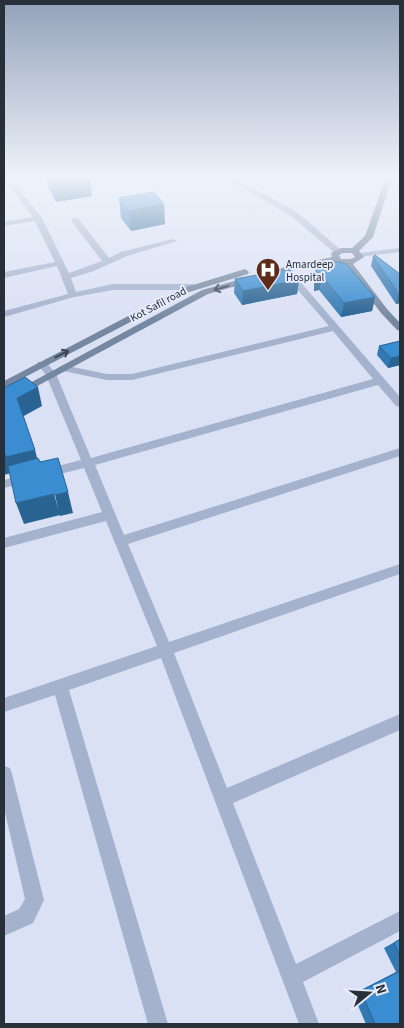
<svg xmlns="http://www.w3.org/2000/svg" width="404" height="1028" font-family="'Source Sans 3',sans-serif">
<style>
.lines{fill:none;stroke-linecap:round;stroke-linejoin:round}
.street{fill:#a4b2cd;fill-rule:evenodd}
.secondary{fill:#7688a1;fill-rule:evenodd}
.wall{fill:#3279b4}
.shaded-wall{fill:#296392}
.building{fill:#3a8dd1;stroke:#296392}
.oneway{stroke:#3b4552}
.labels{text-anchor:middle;stroke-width:4;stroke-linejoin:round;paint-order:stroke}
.far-poi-label{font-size:11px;fill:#272f38;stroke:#e7ecfb;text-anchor:start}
.far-street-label{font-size:11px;fill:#272f38;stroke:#e7ecfb}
</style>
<rect width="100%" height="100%" fill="#dae1f4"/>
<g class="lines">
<path class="street" d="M20,177H27L16,185L42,218L69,273L102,261L72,222V218H78L109,258L121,252L173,239L177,241L127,256L94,271L71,278L76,292L113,284H194L198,287L194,290H113L74,297L4,317V311L68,294L57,266L4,278V272L55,262L35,221L4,226V222L33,217L8,185Z
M224,177H232L297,212L342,251L335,253L291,216Z
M400,248V252L359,257L355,255L359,253Z
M288,270L291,271L400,397V407L396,406L378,385L95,465L124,535L400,448V456L128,544L169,642L400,564V574L174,653L227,788L400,714V730L233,803L296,964L400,911V931L303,982L319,1024H299L161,658L69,690L168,1024H148L55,695L4,712V698L157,646L106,521L4,548V538L102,512L84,468L4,488V480L81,460L46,375L37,364L38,362H46L56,374L91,458L373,379L333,331L132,380H107L63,371L58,368L63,365L107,374H132L329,326L285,275V271Z
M4,766L10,768L12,774L44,900L33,923L4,936V916L19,909L25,899L4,808Z"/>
<path class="secondary" d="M386,177H392L373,237L359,251L364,257L353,264L387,309L400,323V331L397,330L381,313L344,264L335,262L285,272L208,294L4,404V397L202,290L281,268L332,257L331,253L341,248H352L365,236ZM343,253H352L355,257L351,259H341L339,255Z
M245,269L249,272L248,274L186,293L4,388V381L180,289Z"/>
</g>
<path class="wall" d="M46,177H90L92,196L56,202L48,187Z
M119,198L165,224L131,231L121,218Z
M373,257L400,274V303L396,304L371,266Z
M316,265L375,297L372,311L341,317L319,290L314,291V279Z
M235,279L299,280L297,294L242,305L234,293Z
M400,341V365L388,368L377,355L379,346Z
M400,939V1024H366L353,994L396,972L384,948Z"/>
<path class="shaded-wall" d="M90,177L92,196L56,202L53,182Z
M164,204L165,224L131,231L129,211Z
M322,276L319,290L314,291L316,277Z
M299,280L297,294L242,305L243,291Z
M399,294H400V303L396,304Z
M375,297L372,311L341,317L344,303Z
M400,356V365L388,368L391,358Z
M38,387L42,406L22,417L17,398Z
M35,450L40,469L11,473L4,475V455Z
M68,492L73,513L60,516L55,495Z
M54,494L60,515L24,524L16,503Z"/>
<path class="building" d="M50,177H88L53,182Z
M154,192L164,204L129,211L119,198Z
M375,255L400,274V294H399L373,257Z
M324,260L340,262L346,264L375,297L344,303L322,276L316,277V265Z
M289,269L299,280L243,291L235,279Z
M400,341V356L391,358L379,346Z
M25,377L38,387L17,398L35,450L6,457L5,454L4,455V388Z
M38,458L40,462L58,458L68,492L55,495L54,494L16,503L8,466Z
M400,939V956L394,943Z
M400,971V1024H375L361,991Z"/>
<defs><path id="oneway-shaft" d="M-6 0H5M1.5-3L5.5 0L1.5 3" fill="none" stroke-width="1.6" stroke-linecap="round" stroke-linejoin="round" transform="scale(1.25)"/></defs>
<g class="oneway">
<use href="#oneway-shaft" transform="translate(221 288) rotate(164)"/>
<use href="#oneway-shaft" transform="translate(62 354) rotate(-27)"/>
</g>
<linearGradient id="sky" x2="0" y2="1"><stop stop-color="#93a2ba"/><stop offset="0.55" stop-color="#eef2fa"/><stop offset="1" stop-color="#eef2fa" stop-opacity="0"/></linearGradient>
<rect width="404" height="321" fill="url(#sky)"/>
<defs>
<symbol id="hospital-pin" viewBox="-11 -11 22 30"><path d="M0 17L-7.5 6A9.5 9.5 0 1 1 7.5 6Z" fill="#5e2b18" stroke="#e7ecfb"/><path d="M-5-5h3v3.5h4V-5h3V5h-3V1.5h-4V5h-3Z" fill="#fff"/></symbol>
</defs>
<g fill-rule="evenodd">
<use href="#hospital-pin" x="254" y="256" width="28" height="38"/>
</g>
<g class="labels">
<g class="far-poi-label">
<text x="286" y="268">Amardeep<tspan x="286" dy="13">Hospital</tspan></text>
</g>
<g class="far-street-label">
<text transform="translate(158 304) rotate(-28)" y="4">Kot Safil road</text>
</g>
</g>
<rect width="404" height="1028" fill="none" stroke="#272f38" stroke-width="10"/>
<g transform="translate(369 993) rotate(72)" stroke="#e7ecfb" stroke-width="4" paint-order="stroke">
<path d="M0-4L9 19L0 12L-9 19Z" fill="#272f38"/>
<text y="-8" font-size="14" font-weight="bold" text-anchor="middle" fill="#272f38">N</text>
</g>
</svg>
